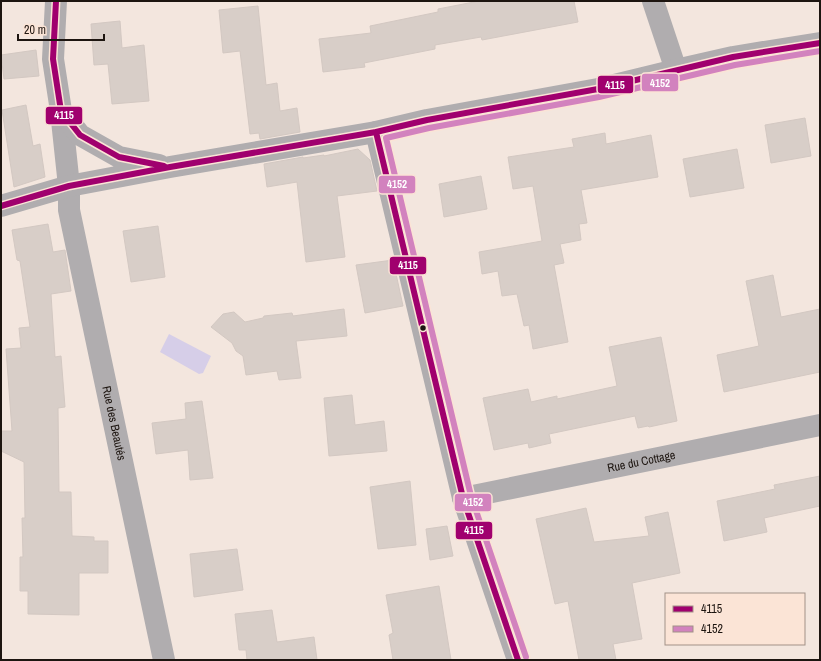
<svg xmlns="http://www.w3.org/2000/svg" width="821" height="661" font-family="'Archivo Narrow',sans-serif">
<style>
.water{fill:#d6cee8}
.building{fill:#d8cec8;stroke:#d3c8c2}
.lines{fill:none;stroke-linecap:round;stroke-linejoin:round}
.minor{stroke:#b0adaf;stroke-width:22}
.tertiary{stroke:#b0adaf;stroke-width:22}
.bus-1-casing{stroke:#fbe4d6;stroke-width:9}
.bus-2-casing{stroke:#fbe4d6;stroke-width:9}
.bus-1{stroke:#a0006e;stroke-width:6}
.bus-2{stroke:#d282be;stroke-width:6}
.bus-dot{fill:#1d1510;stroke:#fbe4d6;stroke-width:1.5}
.labels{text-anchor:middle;stroke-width:3.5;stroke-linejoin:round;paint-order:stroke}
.street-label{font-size:12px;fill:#1d1510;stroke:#fbe4d6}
.line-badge{stroke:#fbe4d6;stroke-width:1.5}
.badge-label{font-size:11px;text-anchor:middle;font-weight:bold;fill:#fff}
</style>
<rect width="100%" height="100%" fill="#f3e6de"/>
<path class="water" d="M169,334L211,356L203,373L199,374L160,352Z"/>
<path class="building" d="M479,1H574L578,22L482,40L481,37L435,45V49L364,63L365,67L323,72L319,39L371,33L370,26L438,12V9Z
M258,6L266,85L277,83L280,111L297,108L300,132L260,139L259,133L250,134L240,51L223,53L219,10Z
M120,21L122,48L144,45L149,101L112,104L108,64L94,65L91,24Z
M36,50L39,76L4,79L1,55Z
M26,105L33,146L40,144L45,177L14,187L2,110Z
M805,118L811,156L771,163L765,125Z
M605,133L606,144L651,135L658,177L581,190L587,223L579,224L581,240L560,244L564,263L554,265L568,342L533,349L529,325L524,326L517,294L502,296L498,271L482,274L479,252L542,241L533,186L513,189L508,157L574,147L572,139Z
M358,149L370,160L377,191L337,196L345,257L306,262L297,182L267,187L264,164L303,157V158L324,155V156Z
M737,149L744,188L690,197L683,159Z
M481,176L487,209L444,217L439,184Z
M48,224L53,252L65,250L71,291L51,294L55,357L61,356L65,407L58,408L59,492H71L72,536L94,537V541H108V573H79V615L28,614V591H20V557H23L22,518H25L24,462L1,451V431H12L6,349L21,348L19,328L30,327L20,261L17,260L12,230Z
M158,226L165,277L131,282L123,231Z
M393,260L403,306L365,313L356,265Z
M773,275L781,317L820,309V372L724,392L717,355L759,346L746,281Z
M344,309L347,336L296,341L301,378L279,380L277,371L246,375L243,356L236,351L232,343L211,327L223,314L234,312L245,322L263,318L264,316L292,313L293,316Z
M661,337L677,421L649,427L648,426L638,428L635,416L549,434L551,443L529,448L528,443L494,450L483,398L528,389L531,402L557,396V399L617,386L609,347Z
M352,395L355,425L384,421L387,451L329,456L324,398Z
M202,401L213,478L190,480L188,450L156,454L152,423L186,419L185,403Z
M820,476V506L764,518L767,532L724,541L717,501L775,489L774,485Z
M410,481L416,545L378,549L370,487Z
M586,508L594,542L649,536L645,517L668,512L680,573L632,583L642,639L613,644L616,660H579L568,601L555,604L536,519Z
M447,526L453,556L430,560L426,529Z
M237,549L243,590L194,597L190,554Z
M439,586L451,660H393L389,635L393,633L386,595Z
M272,610L277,642L314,637L317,660H247L246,650H239L235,614Z"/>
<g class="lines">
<g class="minor">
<path id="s1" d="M56,1L53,59L61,111L69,186V210L164,660"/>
<path d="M653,1L676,70"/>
<path d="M376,132L463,498L518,660"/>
<path id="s2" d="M463,498L820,425"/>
</g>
<path class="tertiary" d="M61,111L80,135L119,157L159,165
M1,206L69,186L170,167L376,132L427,120L598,89L676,70L733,57L820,43"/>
<defs>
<path id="bus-1" d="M56,1L53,59L61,111L80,135L119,157L164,166
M376,132L463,498L518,660
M1,206L69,186L170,167L376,132L427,120L598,89L733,57L820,43"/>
<path id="bus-2" d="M526,657L471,496L386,138L429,128L599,97L735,65L820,51"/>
</defs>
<use href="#bus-1" class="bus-1-casing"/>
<use href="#bus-2" class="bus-2-casing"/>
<use href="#bus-1" class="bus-1"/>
<use href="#bus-2" class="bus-2"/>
</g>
<circle class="bus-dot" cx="423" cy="328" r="3.5"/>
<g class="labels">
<g class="street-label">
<text dy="4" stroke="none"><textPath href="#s1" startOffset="428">Rue des Beautés</textPath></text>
<text dy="4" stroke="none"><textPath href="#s2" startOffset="182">Rue du Cottage</textPath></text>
</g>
</g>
<g class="line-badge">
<rect x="641" y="73" width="38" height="19" rx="4" fill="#d282be"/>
<rect x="597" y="75" width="37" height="19" rx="4" fill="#a0006e"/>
<rect x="45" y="106" width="38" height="19" rx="4" fill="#a0006e"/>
<rect x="378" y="175" width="38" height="19" rx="4" fill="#d282be"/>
<rect x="389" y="256" width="38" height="19" rx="4" fill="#a0006e"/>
<rect x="454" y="493" width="38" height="19" rx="4" fill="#d282be"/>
<rect x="455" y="521" width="38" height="19" rx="4" fill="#a0006e"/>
</g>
<g class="badge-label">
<text x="660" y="87">4152</text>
<text x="615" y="89">4115</text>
<text x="64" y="119">4115</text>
<text x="397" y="188">4152</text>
<text x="408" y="269">4115</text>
<text x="473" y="506">4152</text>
<text x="474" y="534">4115</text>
</g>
<rect width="821" height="661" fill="none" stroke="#1d1510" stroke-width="4"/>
<rect x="665" y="593" width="140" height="52" fill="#fbe4d6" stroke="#a29187"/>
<rect x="673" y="606" width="20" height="6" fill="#a0006e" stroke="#a29187"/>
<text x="701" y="613" font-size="12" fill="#1d1510">4115</text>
<rect x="673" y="626" width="20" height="6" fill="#d282be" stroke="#a29187"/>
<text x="701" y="633" font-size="12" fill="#1d1510">4152</text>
<path d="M18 34v6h86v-6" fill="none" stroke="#1d1510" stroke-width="2"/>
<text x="24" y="34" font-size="12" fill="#1d1510" stroke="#fbe4d6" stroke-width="3" paint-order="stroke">20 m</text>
</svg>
